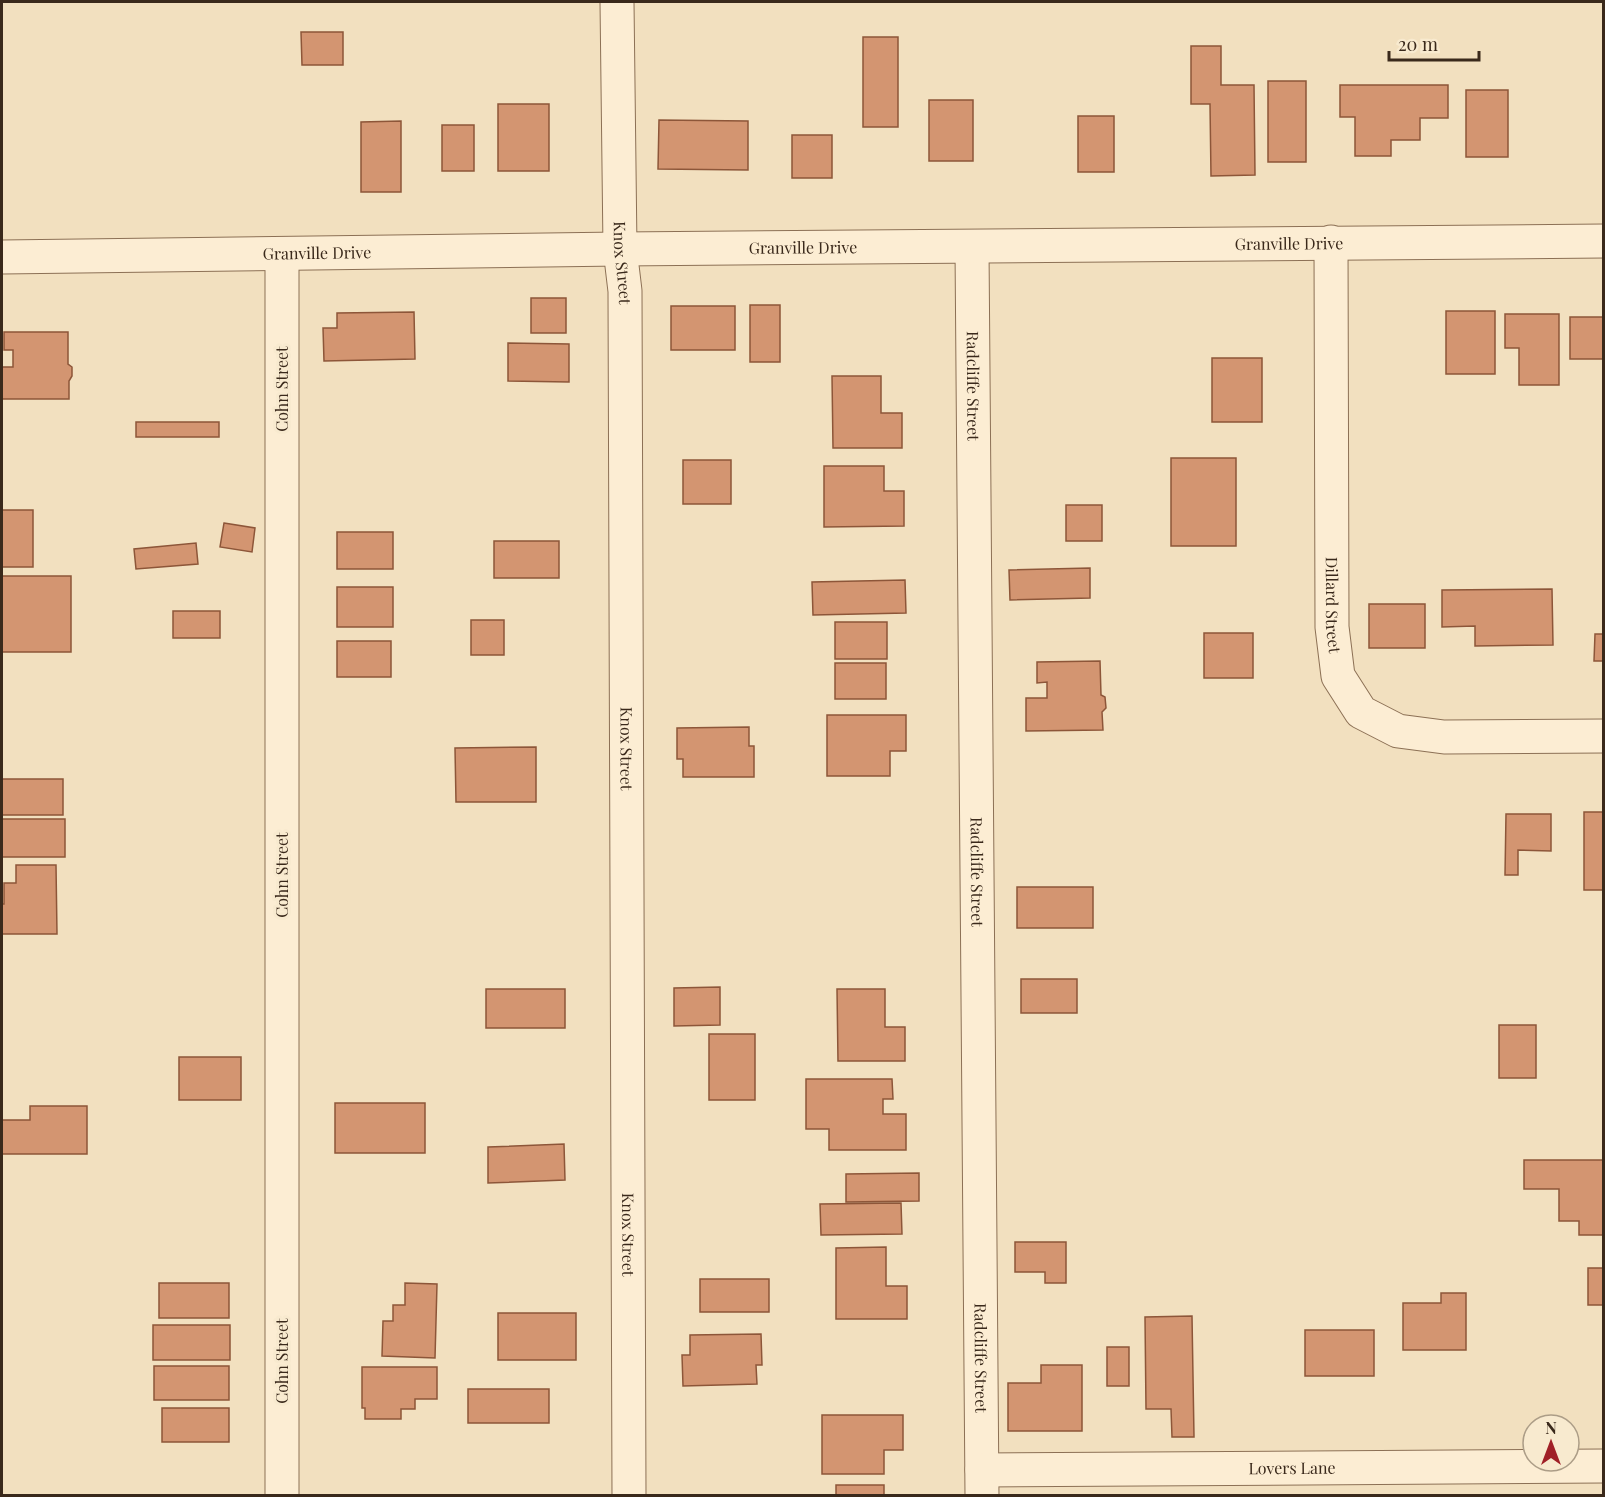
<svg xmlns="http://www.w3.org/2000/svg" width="1605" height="1497" font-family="'Playfair Display',serif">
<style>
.building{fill:#d39571;stroke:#8d5639;stroke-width:1.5}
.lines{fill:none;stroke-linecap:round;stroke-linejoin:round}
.street-casing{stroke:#8c7055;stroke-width:35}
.street{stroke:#fcedd3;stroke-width:33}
.labels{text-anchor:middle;stroke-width:6;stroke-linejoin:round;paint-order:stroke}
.street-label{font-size:16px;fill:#3a291b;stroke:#f8eacf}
</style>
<rect width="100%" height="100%" fill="#f2e0bf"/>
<path class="building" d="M301,32H343V65H302Z
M863,37H898V127H863Z
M1191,46H1221V85H1254L1255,175L1211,176L1210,104H1191Z
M1268,81H1306V162H1268Z
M1340,85H1448V118H1420V140H1391V156H1355V117H1340Z
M1466,90H1508V157H1466Z
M929,100H973V161H929Z
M498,104H549V171H498Z
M1078,116H1114V172H1078Z
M659,120L748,121V170L658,169Z
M401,121V192H361V122Z
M442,125H474V171H442Z
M792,135H832V178H792Z
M531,298H566V333H531Z
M750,305H780V362H750Z
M671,306H735V350H671Z
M1446,311H1495V374H1446Z
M414,312L415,359L324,361L323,328H337V313Z
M1505,314H1559V385H1519V348H1505Z
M1570,317H1604V359H1570Z
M4,332H68V364L72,367V376L69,381V399H2V367H13V350H4Z
M508,343L569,344V382L508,381Z
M1212,358H1262V422H1212Z
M832,376H881V413H902V448H833Z
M136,422H219V437H136Z
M1171,458H1236V546H1171Z
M683,460H731V504H683Z
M824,466H884V491H904V526L824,527Z
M1066,505H1102V541H1066Z
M2,510H33V567H2Z
M224,523L255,528L252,552L220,547Z
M337,532H393V569H337Z
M494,541H559V578H494Z
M196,543L198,564L136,569L134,549Z
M1090,568V598L1010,600L1009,570Z
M2,576H71V652H2Z
M905,580L906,613L813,615L812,582Z
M337,587H393V627H337Z
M1552,589L1553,645L1475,646V626L1442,627V590Z
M1369,604H1425V648H1369Z
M173,611H220V638H173Z
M471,620H504V655H471Z
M835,622H887V659H835Z
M1204,633H1253V678H1204Z
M1595,634H1604V661H1594Z
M337,641H391V677H337Z
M1100,661L1101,695L1105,697L1106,708L1102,712L1103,730L1026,731V698H1047V682L1037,683V662Z
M835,663H886V699H835Z
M827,715H906V751H890V776H827Z
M749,727V746H754V777H683V759H677V728Z
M536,747V802H456L455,748Z
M2,779H63V815H2Z
M1584,812H1604V890H1584Z
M1506,814H1551V851L1518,850V875H1505Z
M2,819H65V857H2Z
M16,865H56L57,934H2V904H4V883H16Z
M1017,887H1093V928H1017Z
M1021,979H1077V1013H1021Z
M720,987V1025L674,1026V988Z
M486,989H565V1028H486Z
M837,989H885V1027H905V1061H838Z
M1499,1025H1536V1078H1499Z
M709,1034H755V1100H709Z
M179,1057H241V1100H179Z
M806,1079H892L893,1099H883V1114H906V1150H829V1129H806Z
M335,1103H425V1153H335Z
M30,1106H87V1154H2V1120H30Z
M564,1144L565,1180L488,1183V1147Z
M1524,1160H1604V1235H1579V1221H1559V1189H1524Z
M919,1173V1201L846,1202V1174Z
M901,1203L902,1234L821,1235L820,1204Z
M1015,1242H1066V1283H1045V1272H1015Z
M886,1247V1286H907V1319H836V1248Z
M1588,1268H1604V1305H1588Z
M700,1279H769V1312H700Z
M159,1283H229V1318H159Z
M405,1283L437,1284L435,1358L382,1356L383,1321H393V1305H405Z
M1441,1293H1466V1350H1403V1303H1441Z
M498,1313H576V1360H498Z
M1192,1316L1194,1437H1172L1171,1409H1146L1145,1317Z
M153,1325H230V1360H153Z
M1305,1330H1374V1376H1305Z
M761,1334L762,1365H756L757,1384L683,1386L682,1355H690V1335Z
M1107,1347H1129V1386H1107Z
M1041,1365H1082V1431H1008V1383H1041Z
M154,1366H229V1400H154Z
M362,1367H437V1399H415V1409H401V1419H365V1408H362Z
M468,1389H549V1423H468Z
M162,1408H229V1442H162Z
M822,1415H903V1450H884V1474H822Z
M836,1485H884V1496H836Z"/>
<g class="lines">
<defs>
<g id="street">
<path id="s1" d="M617,2L620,249L625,291L629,1496"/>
<path id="s2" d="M1331,242L1332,627L1338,676L1361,712L1398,731L1444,737L1604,736"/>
<path id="s3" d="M972,248L982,1496"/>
<path d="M282,254V1496"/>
<path id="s4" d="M2,257L620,249L1604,241"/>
<path id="s5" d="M982,1470L1604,1466"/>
</g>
</defs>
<use href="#street" class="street-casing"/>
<use href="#street" class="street"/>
</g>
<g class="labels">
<g class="street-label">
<text dy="6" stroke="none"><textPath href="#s4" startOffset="1287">Granville Drive</textPath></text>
<text dy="6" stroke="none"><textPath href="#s4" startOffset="801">Granville Drive</textPath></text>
<text dy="6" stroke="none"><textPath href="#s4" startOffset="315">Granville Drive</textPath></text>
<text dy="6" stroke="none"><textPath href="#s1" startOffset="261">Knox Street</textPath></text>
<text dy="6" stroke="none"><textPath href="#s3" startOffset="138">Radcliffe Street</textPath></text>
<text transform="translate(282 389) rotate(-90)" y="6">Cohn Street</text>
<text dy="6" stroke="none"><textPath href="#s2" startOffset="363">Dillard Street</textPath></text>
<text dy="6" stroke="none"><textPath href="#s1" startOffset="747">Knox Street</textPath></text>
<text dy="6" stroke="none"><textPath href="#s3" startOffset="624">Radcliffe Street</textPath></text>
<text transform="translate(282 875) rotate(-90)" y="6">Cohn Street</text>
<text dy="6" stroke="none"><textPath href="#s1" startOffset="1233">Knox Street</textPath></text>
<text dy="6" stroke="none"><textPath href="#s3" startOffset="1110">Radcliffe Street</textPath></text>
<text transform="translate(282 1361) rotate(-90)" y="6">Cohn Street</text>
<text dy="6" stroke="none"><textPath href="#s5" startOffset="310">Lovers Lane</textPath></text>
</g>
</g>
<rect width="1605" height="1497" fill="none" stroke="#3a291b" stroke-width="6"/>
<g transform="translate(1551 1443)"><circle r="28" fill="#f8eacf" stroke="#ac9d87" stroke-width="1.5"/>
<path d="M0-4.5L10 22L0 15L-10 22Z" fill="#a02027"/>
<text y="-9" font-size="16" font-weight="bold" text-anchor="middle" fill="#3a291b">N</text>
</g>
<path d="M1389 51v9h90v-9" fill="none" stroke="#3a291b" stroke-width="3"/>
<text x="1398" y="51" font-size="18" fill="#3a291b" stroke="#f8eacf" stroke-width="4.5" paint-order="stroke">20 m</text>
</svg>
